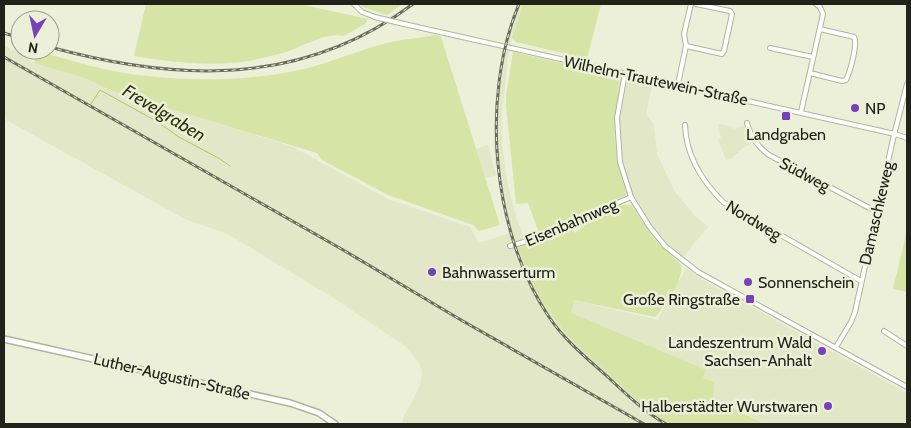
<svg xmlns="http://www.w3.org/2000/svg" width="911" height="428" font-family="Cabin,sans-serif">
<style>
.built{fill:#e1e7c7}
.green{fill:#d8e3a6}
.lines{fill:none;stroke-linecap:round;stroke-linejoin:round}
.stream{stroke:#b6c463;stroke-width:1}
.minor-casing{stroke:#b0b49d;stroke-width:6}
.tertiary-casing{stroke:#b0b49d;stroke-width:8}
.minor{stroke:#fff;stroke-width:4}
.tertiary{stroke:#fff;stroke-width:5}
.rail-casing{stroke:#6a6c5d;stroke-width:3}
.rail{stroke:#ecf0d8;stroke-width:1;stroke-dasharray:4;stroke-linecap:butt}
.minor-bridge-casing{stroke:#b0b49d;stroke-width:6;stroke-linecap:butt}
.minor-bridge{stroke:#fff;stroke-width:4}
.poi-dot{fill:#7741b8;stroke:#ecf0d8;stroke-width:2}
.labels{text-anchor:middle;stroke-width:5;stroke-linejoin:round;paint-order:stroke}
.street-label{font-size:16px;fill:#212219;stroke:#ecf0d8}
.poi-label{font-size:16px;fill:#212219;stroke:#ecf0d8;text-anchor:start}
.water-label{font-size:18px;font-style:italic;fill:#2f340a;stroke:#ecf0d8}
</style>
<rect width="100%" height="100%" fill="#ecf0d8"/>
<path class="built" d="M516,4H523L509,50L502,112V145L508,185L515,213L534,267L571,312L573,300L658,320L686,268L701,279L907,393V424H766L737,410L763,424H402L403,418L418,390L421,382L422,372L419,362L405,346L332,297L226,233L187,220L6,120L4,108V45L34,63L87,79L112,91L164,107L291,146L388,199L470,227L479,243L510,233L494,153V118L502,50Z
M621,79L652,86L646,114L654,125L657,154L675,192L695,216L708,227L678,263L654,239L638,217L631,205L621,177L614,133L615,113Z
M718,124L731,126L733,129L746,125L752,143L743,148L731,159L726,160L718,139L721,138L718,129Z
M488,145L496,175L485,178L476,149Z"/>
<path class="green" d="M146,4H299L368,19L365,24L344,36C325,32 304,46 286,52C274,56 261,58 249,61C211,67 171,62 134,56Z
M360,4H402L387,15L363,7Z
M523,4H601L587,59L516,42L512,38Z
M436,35L441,37L500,225L479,231L473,225L388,195L322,160L317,153L164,107L112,91L87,79L34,63L37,51C73,61 111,73 148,76C200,82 253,80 304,69C332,62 359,50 387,43C403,39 420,38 436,35Z
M513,52L620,76L614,133L619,169L627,195L539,233L528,203L516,204L506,106V96Z
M631,205L654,239L682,266C680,286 668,302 655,317L574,300L571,313L706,370L703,378L714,382L713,399L765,424H669L651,413L580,348L563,330L538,296L517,246L539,240L570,226L575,233C581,226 603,216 612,211C615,210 616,207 619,206C622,204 627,205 631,205Z
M907,230V292L893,289Z"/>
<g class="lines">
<path class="stream" d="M91,104L100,90L156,121L179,137L220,159L230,166"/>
<defs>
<path id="minor" d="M354,4L362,12L375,17
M404,24L895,134L907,138
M686,46L722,54L724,51L732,14L730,11L696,4
M770,48L813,57
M625,73L617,118L620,162L631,197L649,226L665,246L698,272L907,387
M810,73L842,81L846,80C850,72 858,44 854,37L820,29
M678,84L686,46L684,34L691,4
M801,112L823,14L820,7L816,4
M747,123C751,137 757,146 769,155L877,212
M685,125C686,156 702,181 723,202L861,281
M510,246L538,238L631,197
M884,331L907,346
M836,347L851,322L855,312L893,139L907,84"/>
<path id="tertiary" d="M4,339L290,403L319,413L335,424"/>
</defs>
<use href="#minor" class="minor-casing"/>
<use href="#tertiary" class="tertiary-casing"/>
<use href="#minor" class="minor"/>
<use href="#tertiary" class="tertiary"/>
<defs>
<path id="rail" d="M519,4C480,98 492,232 549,317C565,341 589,360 610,379C628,396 645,412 666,424
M4,33L20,38
M50,47C177,82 302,87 413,4
M4,57L345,251L461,320L644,424"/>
</defs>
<use href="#rail" class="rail-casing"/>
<use href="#rail" class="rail"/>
<defs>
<path id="minor-bridge" d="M375,17L404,24"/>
</defs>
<use href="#minor-bridge" class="minor-bridge-casing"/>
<use href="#minor-bridge" class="minor-bridge"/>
</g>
<g class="poi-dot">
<circle cx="855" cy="108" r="5"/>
<rect x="781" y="111" width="10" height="10" rx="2.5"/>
<circle cx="432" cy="272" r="5"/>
<circle cx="748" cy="282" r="5"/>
<rect x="745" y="294" width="10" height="10" rx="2.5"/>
<circle cx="822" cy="351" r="5"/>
<circle cx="828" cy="406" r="5"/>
</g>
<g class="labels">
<g class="street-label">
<text transform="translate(656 80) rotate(12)" y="6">Wilhelm-Trautewein-Straße</text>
<text transform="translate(805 174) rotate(28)" y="6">Südweg</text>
<text transform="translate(876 213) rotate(-77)" y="6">Damaschkeweg</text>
<text transform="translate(754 220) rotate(31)" y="6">Nordweg</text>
<text transform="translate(571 222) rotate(-23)" y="6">Eisenbahnweg</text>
<text transform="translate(172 376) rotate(13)" y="6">Luther-Augustin-Straße</text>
</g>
<g class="poi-label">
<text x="865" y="114">NP</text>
<text x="786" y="140" text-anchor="middle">Landgraben</text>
<text x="442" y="278">Bahnwasserturm</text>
<text x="758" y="288">Sonnenschein</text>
<text x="740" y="305" text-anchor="end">Große Ringstraße</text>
<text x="812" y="348" text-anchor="end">Landeszentrum Wald<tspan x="812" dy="18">Sachsen-Anhalt</tspan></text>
<text x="818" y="412" text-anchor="end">Halberstädter Wurstwaren</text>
</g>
<g class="water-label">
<text transform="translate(164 113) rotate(31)" y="6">Frevelgraben</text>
</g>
</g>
<rect width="911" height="428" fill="none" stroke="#212219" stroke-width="10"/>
<g transform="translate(35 35) rotate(189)"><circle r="24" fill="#ecf0d8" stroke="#9b9e8c"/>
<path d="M0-4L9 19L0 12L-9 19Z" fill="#7741b8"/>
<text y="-8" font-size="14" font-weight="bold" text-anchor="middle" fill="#212219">N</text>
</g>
</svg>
